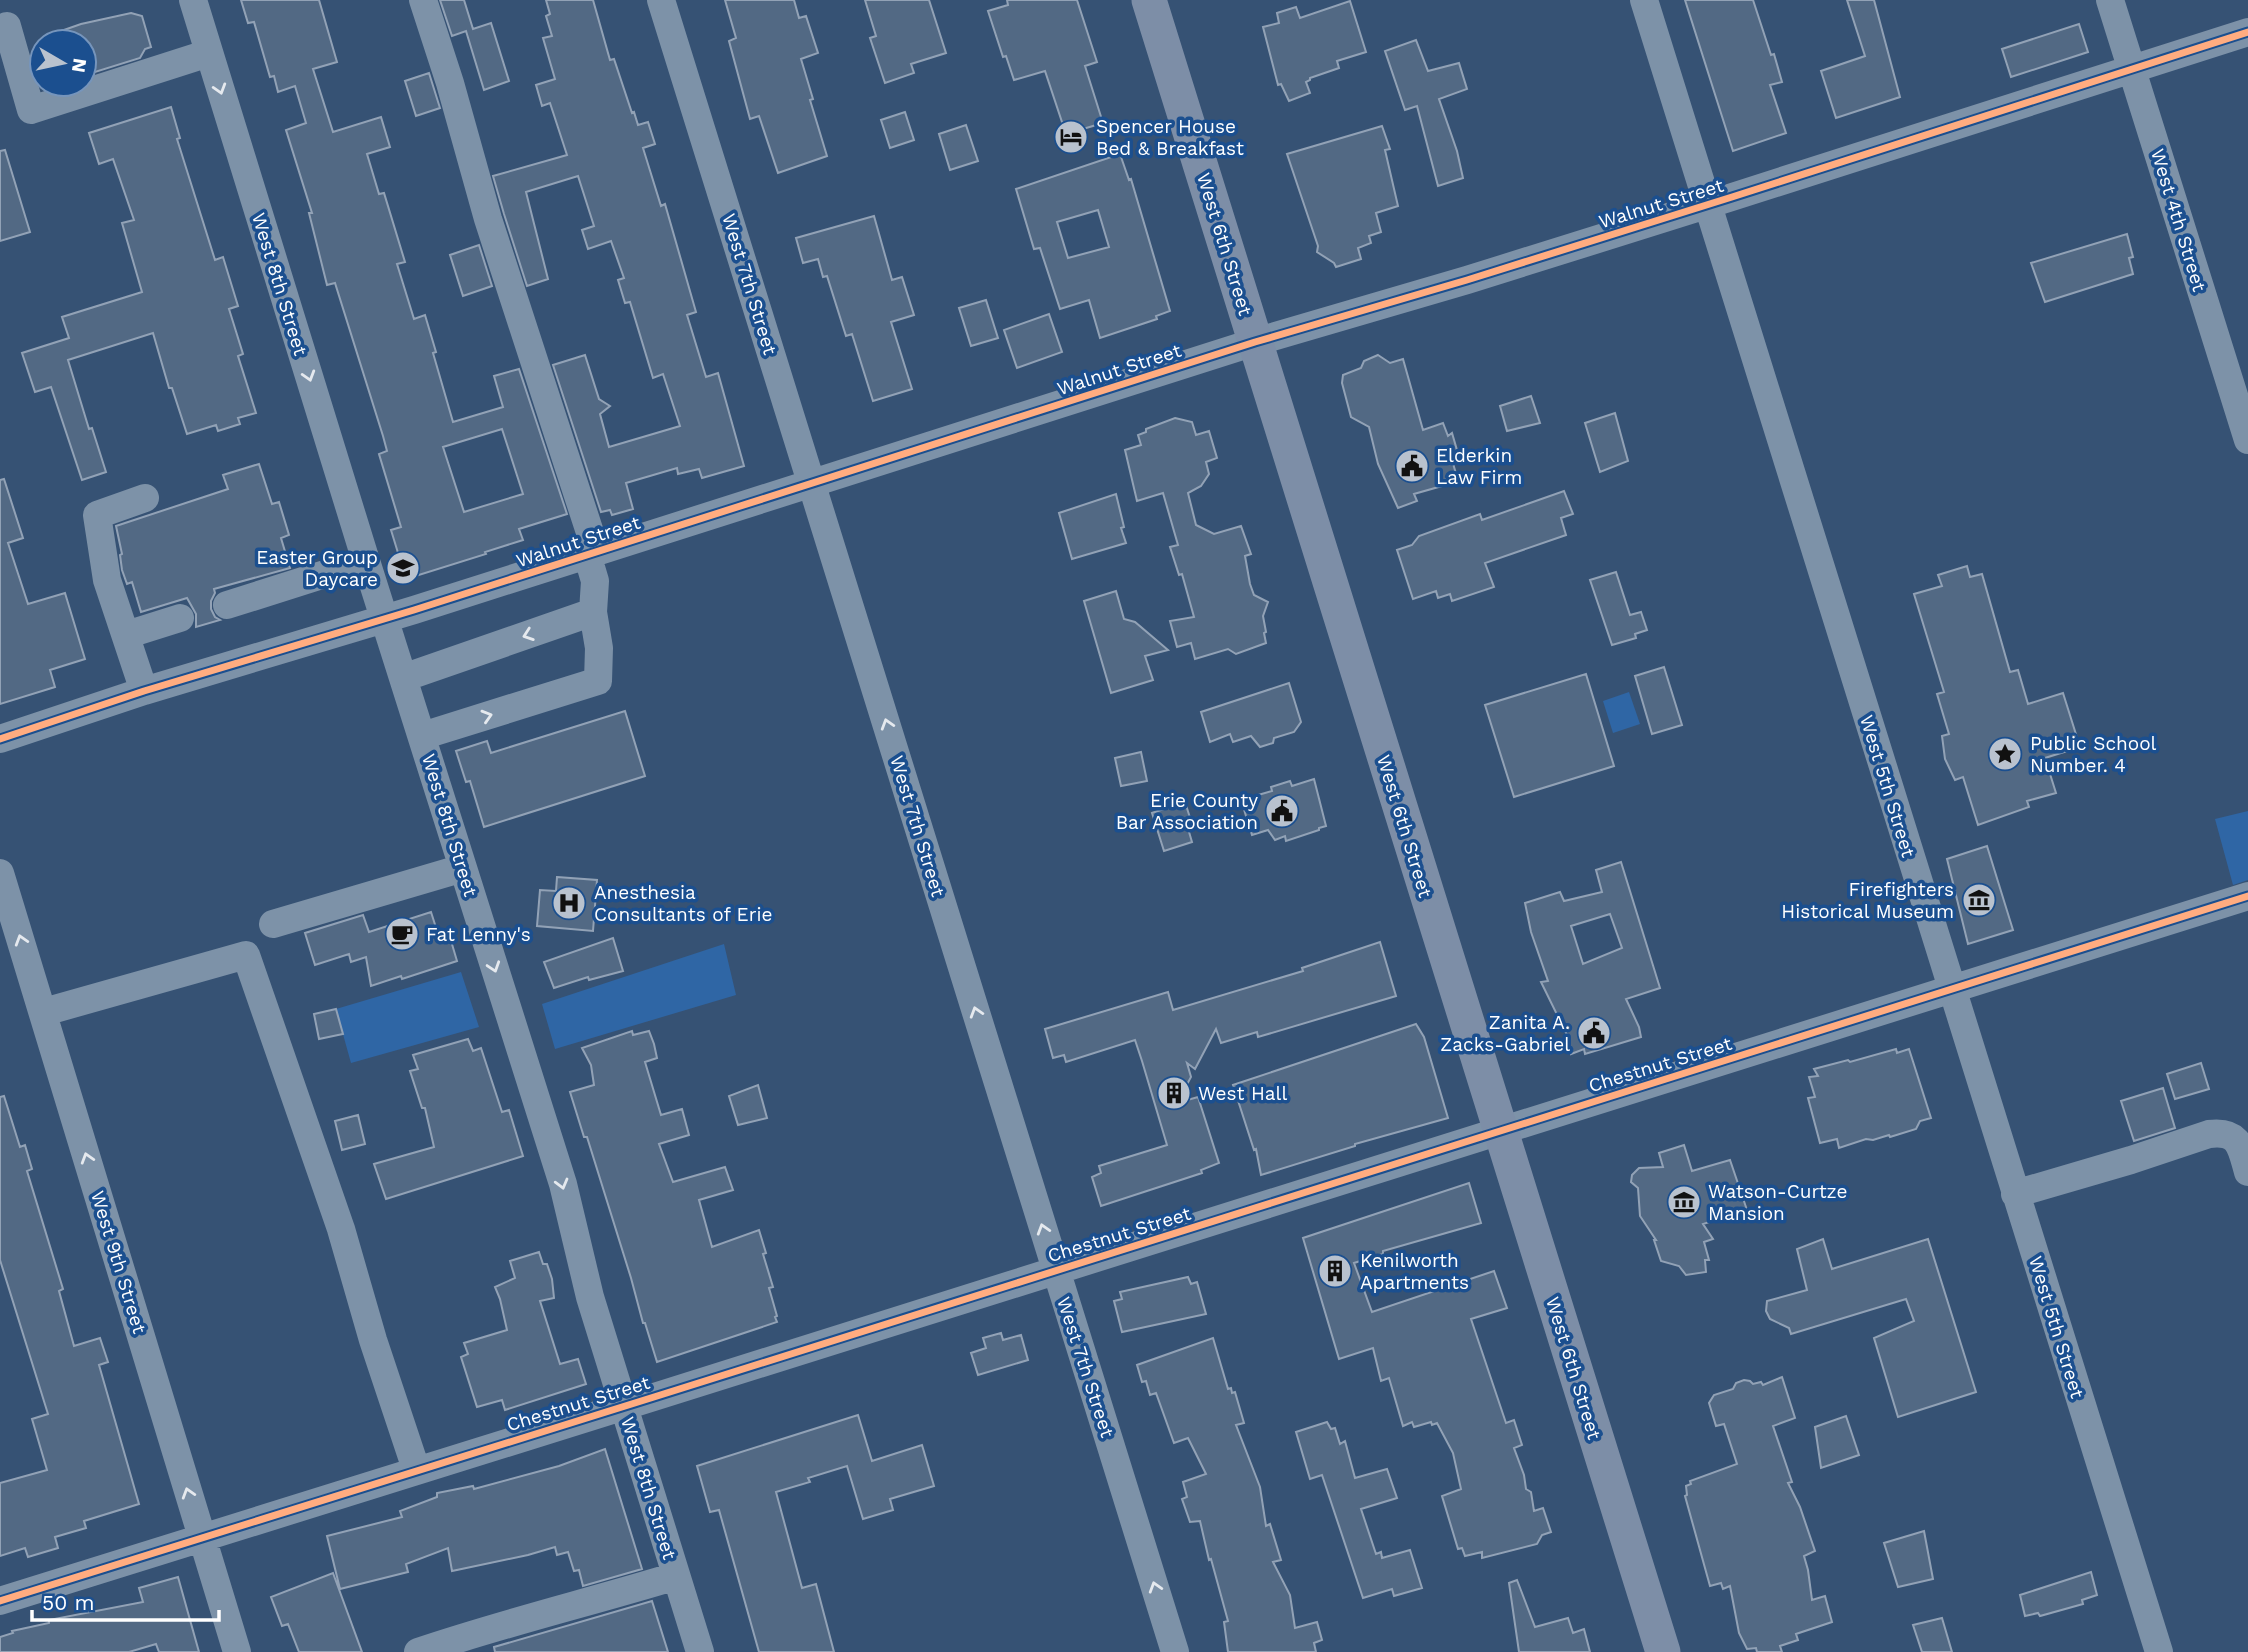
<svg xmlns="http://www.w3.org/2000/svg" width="2248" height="1652" font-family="'Work Sans',sans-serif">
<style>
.green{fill:#2f66a5}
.building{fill:#526984;stroke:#92a2b6;stroke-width:2;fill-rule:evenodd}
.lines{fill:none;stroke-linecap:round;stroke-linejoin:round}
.minor{stroke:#7d92a8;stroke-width:28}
.major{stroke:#7d8ea7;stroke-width:35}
.cycleway-casing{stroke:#1b4f8f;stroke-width:11}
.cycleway{stroke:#ffac80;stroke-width:7}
.oneway{stroke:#e5e9ee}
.labels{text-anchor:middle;stroke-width:7;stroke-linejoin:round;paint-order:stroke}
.poi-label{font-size:19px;fill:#fff;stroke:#1b4f8f;text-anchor:start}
.street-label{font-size:19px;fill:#fff;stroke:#1b4f8f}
</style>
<rect width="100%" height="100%" fill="#365274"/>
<path class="green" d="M1629,692L1640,724L1613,733L1603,701Z
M2248,811V880L2233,885L2215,819Z
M724,944L736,995L555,1049L542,1004Z
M461,972L479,1027L351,1063L336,1009Z"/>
<path class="building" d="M241,0H319L337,62L313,69L333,132L381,117L390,147L367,154L379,194L384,193L405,262L397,264L414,319L425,315L436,352L433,353L453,422L503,407L494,376L519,369L567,514L519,529L523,540L485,552L486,554L406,579L391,530L401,527L379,454L387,451L383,436L335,283L327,285L309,213H312L286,130L306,123L295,86L278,92L274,76L270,77L254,22L248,23ZM502,429L523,494L464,512L443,447Z
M440,0H464L473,29L491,23L509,81L484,90L466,31L452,36Z
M546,0H593L610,60L614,59L632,113L634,112L638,125L648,122L655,144L643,148L661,206L665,204L696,312L687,315L706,377L718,373L744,466L702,478L699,469L678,474L677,468L626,483L633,509L612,515L610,510L601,512L553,365L585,355L599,399L610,406L600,414L609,447L680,426L663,374L653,378L630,302L625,303L618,280L624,278L611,241L588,249L582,230L594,226L578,176L526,192L548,279L527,286L504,214L493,176L567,155L550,103L542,106L536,85L555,79L543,38L552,36L546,16L550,14Z
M725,0H794L799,18L806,16L818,53L801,59L813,99L810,100L827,156L778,173L759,116L750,119L729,41L736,38Z
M865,0H929L946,53L911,64L914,73L885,83L870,38L876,36Z
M1007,0H1077L1097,62L1085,66L1103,123L1066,134L1045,71L1014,80L1006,56L1003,57L988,11L1008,5Z
M1685,0H1753L1771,55L1774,54L1782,82L1770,85L1786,133L1733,151Z
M1847,0H1874L1900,97L1836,118L1821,71L1865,56Z
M1350,1L1366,52L1337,61L1339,68L1310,78V80L1306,82L1310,93L1289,101L1281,84L1278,85L1263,27L1279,23L1277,13L1296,7L1300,18Z
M131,13L142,16L151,47L145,49L140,58L95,72L88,69L84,42H45L44,37L81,24Z
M2079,24L2088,52L2011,77L2002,49Z
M1416,40L1428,71L1459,63L1467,89L1439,99L1457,151L1463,178L1438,186L1417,106L1405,110L1385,51Z
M429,73L440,108L416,116L405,81Z
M171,107L180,138L177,139L215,260L223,257L238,306L229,309L243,354L238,356L256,413L238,418L240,424L218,431L216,425L187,434L172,388H169L153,333L68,360L89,429L92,428L106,472L82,480L51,387L35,392L22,353L69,338L62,317L142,292L122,223L134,220L113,159L99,164L89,133Z
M905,112L914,140L890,148L881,120Z
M966,125L978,161L950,170L939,134Z
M1382,126L1390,149L1385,150L1398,206L1376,213L1381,232L1369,236L1371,243L1358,248L1361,259L1336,267L1334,263L1317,252L1318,246L1287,154Z
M5,150L30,232L0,241V151Z
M1120,154L1129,180L1131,179L1170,311L1156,316L1157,319L1100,338L1089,300L1060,309L1040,248L1034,249L1016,189ZM1098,210L1109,247L1068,258L1057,222Z
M874,216L892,280L902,277L914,315L891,322L912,389L873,401L852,334L846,336L827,276L823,277L818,259L803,263L796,238Z
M2127,234L2133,257L2129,258L2133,274L2045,302L2031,263Z
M479,245L492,286L463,296L450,255Z
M986,300L998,338L971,346L959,308Z
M1049,314L1062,352L1017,368L1004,330Z
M1378,355L1390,363L1403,359L1423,430L1443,423L1448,436L1452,433L1459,457L1452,460L1457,477L1440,481L1442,486L1414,494L1417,501L1398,508L1378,464L1369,427L1351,417L1342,383L1343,375L1361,368L1364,361Z
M1531,396L1540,423L1507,431L1500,406Z
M1615,413L1628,461L1600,472L1585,423Z
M1175,418L1192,422L1196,435L1209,431L1217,458L1206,462L1209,474L1201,486L1188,493L1196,525L1214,534L1241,526L1251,554L1245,556L1250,584L1254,595L1268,602L1263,616L1266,632L1264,633L1266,643L1236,654L1228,649L1195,659L1191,643L1177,647L1170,621L1194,617L1182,574L1179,575L1170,547L1178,545L1163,493L1137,501L1125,450L1141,445L1138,435L1146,432V429Z
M259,464L272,504L279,502L289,535L281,538L290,568L214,589L215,593L211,601V609L215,617L220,620L196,627V614L187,598L141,612L132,582L127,584L122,570L120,555L122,554L116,526L228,489L223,475Z
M4,479L23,538L8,543L28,604L65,593L85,659L50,670L55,687L0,704V480Z
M1564,491L1573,514L1561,518L1566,535L1485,563L1494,587L1452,601L1450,594L1438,598L1436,591L1413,599L1397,550L1412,545L1419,536L1480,514L1482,520Z
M1116,494L1124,527L1121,528L1126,543L1072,559L1059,513Z
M1967,566L1970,577L1982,574L2010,672L2018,670L2028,704L2063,693L2080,747L2045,758L2056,793L2027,801L2029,807L1978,825L1963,777L1955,780L1945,759L1942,736L1949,734L1937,694L1944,692L1914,594L1942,586L1938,575Z
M1616,572L1630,615L1641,612L1647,630L1635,634L1636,638L1612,645L1590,580Z
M1116,591L1124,619L1135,622L1168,650L1145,656L1153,680L1111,693L1084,601Z
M1664,667L1682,725L1652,734L1635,676Z
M1586,674L1614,766L1514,797L1485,705Z
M1289,683L1301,722L1294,732L1274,738L1273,743L1260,747L1251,736L1233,742L1230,734L1210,742L1201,712Z
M625,711L645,776L484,827L470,781L466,782L456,751L487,741L491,753Z
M1141,752L1147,781L1121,786L1115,758Z
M1314,779L1326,826L1319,828V830L1286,841L1285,836L1275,840L1268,830L1252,835L1241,800L1272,791L1271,787L1290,781L1292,786Z
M1185,802L1192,824L1187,825L1192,842L1164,851L1152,813Z
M1987,846L2013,930L1968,944L1947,859Z
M1621,862L1660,988L1626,999L1639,1027L1641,1037L1585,1054L1584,1049L1571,1054L1569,1039L1541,982L1548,981L1531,932L1525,903L1560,892L1564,901L1602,892L1596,870ZM1610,914L1622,948L1583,964L1571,926Z
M557,877L597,880L593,931L537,926L540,890L556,891Z
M431,912L439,937L449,934L457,961L402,979L401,976L371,986L366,957L351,962L349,954L315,965L305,933L363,915L369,932Z
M613,938L623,971L589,980L588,977L554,988L544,962Z
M1380,942L1396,996L1258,1037L1257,1032L1221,1043L1216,1029L1195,1069L1187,1063L1191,1077L1177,1103L1198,1097L1219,1163L1201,1170L1202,1173L1101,1206L1092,1177L1101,1173L1099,1166L1167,1145L1142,1061L1135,1040L1066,1062L1064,1055L1053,1058L1045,1029L1168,992L1173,1010L1303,971L1302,968Z
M336,1009L343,1034L319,1039L314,1014Z
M1416,1024L1424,1037L1448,1118L1355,1144V1146L1261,1175L1256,1149L1254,1150L1233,1085Z
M632,1031L633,1035L649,1031L654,1044L657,1058L645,1062L661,1115L682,1109L689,1135L659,1144L673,1182L725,1167L733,1190L699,1200L712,1247L759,1230L766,1253L763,1254L773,1287L769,1288L777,1316L775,1317L777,1322L657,1362L645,1323H643L631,1278L587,1137H584L570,1092L594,1085L591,1065L582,1048Z
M468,1039L473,1051L481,1048L502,1112L509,1110L523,1156L386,1199L374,1164L434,1147L425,1108H422L410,1071L418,1069L413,1055Z
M1896,1049L1897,1053L1909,1049L1931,1118L1920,1121L1916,1129L1890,1137L1889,1135L1873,1140L1866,1139L1839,1148L1837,1139L1820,1143L1808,1098L1815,1097L1809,1077L1818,1076L1814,1069L1848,1060L1850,1062Z
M2201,1063L2209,1089L2175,1099L2167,1074Z
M758,1085L767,1118L738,1125L729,1096Z
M2163,1088L2175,1128L2134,1141L2121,1101Z
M4,1096L20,1147L25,1145L32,1169L27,1171L63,1289L59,1291L74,1346L100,1338L108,1362L99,1365L139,1504L84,1521L86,1528L55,1537L58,1548L28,1557L25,1548L0,1556V1483L47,1470L32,1419L48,1414L0,1260V1097Z
M358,1115L365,1144L342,1150L335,1121Z
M1684,1145L1692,1171L1730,1160L1747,1210L1703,1224L1713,1239L1704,1242L1709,1260H1705L1706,1272L1686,1275L1679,1266L1661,1261L1654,1240H1656L1640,1216L1638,1188L1631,1182L1632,1175L1639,1168L1663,1167L1659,1153Z
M1469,1183L1481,1223L1383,1251V1254L1354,1263L1372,1312L1494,1271L1507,1308L1471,1319L1506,1423L1514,1420L1522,1445L1514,1448L1524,1475L1526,1489L1531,1492L1534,1511L1543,1508L1551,1532L1542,1535L1537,1544L1482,1558V1552L1465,1556L1462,1548L1458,1549L1442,1496L1461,1489L1453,1453L1437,1423L1432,1425L1431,1422L1414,1427L1412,1422L1403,1426L1389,1378L1381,1381L1373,1348L1339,1359L1303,1238Z
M1823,1239L1832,1269L1928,1239L1976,1392L1898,1417L1874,1338L1914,1321L1906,1299L1791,1334L1789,1328L1770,1319L1766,1311L1767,1301L1807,1290L1797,1249Z
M539,1252L543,1264H547L552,1279L554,1298L540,1301L560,1364L578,1359L586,1384L505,1410L502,1400L477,1407L461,1357L468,1354L464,1343L507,1330L500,1299L495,1287L515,1278L510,1261Z
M1188,1277L1191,1284L1197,1282L1206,1314L1122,1332L1114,1301L1122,1299L1120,1292Z
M1001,1333L1003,1340L1021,1335L1028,1360L978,1375L971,1353L986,1348L983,1338Z
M1213,1338L1228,1389L1231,1388L1232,1393L1235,1392L1244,1423L1236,1425L1260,1487L1266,1526L1270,1524L1281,1560L1273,1562L1290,1595L1295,1628L1317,1622L1322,1640L1314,1643L1316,1652H1228L1224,1622L1228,1621L1211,1559L1209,1560L1200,1521L1190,1522L1182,1499L1187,1497L1183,1482L1206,1474L1188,1438L1174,1443L1156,1393L1150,1395L1146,1381L1142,1382L1137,1365Z
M1782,1377L1795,1418L1773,1426L1792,1482L1788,1483L1800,1507L1815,1551L1804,1556L1808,1570L1812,1600L1825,1596L1832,1622L1796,1634L1798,1640L1780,1646L1782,1652H1757L1756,1648L1747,1649L1739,1633L1730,1586L1723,1589L1721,1583L1710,1586L1685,1496L1687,1495L1686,1486L1691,1484L1690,1481L1737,1464L1724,1424L1716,1426L1709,1403L1714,1395L1733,1389L1736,1383L1744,1380L1750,1381L1753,1384L1761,1382L1763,1385Z
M858,1415L872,1461L922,1445L934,1486L890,1499L893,1510L863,1519L847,1466L808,1478L810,1482L776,1492L802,1588L816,1584L834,1652H759L719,1510L710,1512L697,1466Z
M1846,1416L1859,1455L1821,1468L1815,1427Z
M1327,1422L1331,1429L1335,1428L1340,1444L1345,1441L1355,1478L1387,1469L1397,1498L1361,1509L1376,1554L1381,1552L1382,1558L1410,1550L1422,1588L1394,1596L1392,1589L1363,1598L1322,1475L1310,1479L1296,1432Z
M605,1449L642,1569L583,1586L579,1570L574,1571L568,1552L557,1555L555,1547L528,1555L452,1571L448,1548L406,1564L408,1572L340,1589L327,1536L402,1517L400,1511L437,1497V1493L473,1486L474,1489L559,1466Z
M1924,1531L1933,1579L1898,1587L1884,1543Z
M2091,1572L2097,1595L2082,1600L2083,1604L2040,1616L2038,1613L2025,1616L2020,1595Z
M333,1573L362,1652H299L288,1624L282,1626L271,1597Z
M178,1577L199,1652H159L156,1644L129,1652H0V1637L13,1633L12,1631L49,1623V1620L143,1602L139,1588Z
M1517,1580L1535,1627L1568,1618L1573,1633L1584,1629L1590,1652H1519L1509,1583Z
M652,1601L668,1652H495L494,1647Z
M1942,1618L1952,1652H1922L1913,1625Z"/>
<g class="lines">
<path class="minor" d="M193,0L366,561L563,1184L590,1297L700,1652
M423,0L450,83L488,219L596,551
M661,0L1175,1652
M1644,0L2159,1652
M2110,0L2248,440
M7,26L31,110L209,53
M227,605L366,561
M126,635L180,618
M403,678L593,612
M144,691L107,580L97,515L145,498
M422,736L598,681L599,648L593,612L595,581L587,554
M0,739L144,691L414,610L1255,342L1467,280L1732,197L2248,32
M0,873L237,1652
M273,924L463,868
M44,1012L246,955L341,1229L373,1340L416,1469
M2015,1194L2131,1160L2209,1134C2240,1130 2241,1148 2248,1172
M0,1601L654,1397L2248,896
M418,1652C503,1623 591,1602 676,1576"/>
<path class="major" d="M1149,0L1663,1652"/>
<defs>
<path id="cycleway" d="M0,739L144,691L414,610L1255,342L1467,280L1732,197L2248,32
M0,1601L654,1397L2248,896"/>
</defs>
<use href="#cycleway" class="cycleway-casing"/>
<use href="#cycleway" class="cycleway"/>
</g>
<defs><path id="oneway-chevron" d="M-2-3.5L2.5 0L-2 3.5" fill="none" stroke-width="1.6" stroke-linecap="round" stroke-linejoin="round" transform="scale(1.75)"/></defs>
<g class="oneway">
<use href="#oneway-chevron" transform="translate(220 89) rotate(73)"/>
<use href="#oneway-chevron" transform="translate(309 376) rotate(73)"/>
<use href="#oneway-chevron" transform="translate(528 635) rotate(161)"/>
<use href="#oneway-chevron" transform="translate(487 716) rotate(-17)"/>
<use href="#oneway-chevron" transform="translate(887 724) rotate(-107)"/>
<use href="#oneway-chevron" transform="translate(21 940) rotate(-107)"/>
<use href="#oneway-chevron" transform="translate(494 967) rotate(72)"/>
<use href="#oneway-chevron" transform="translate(976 1012) rotate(-107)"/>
<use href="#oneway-chevron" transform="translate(87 1158) rotate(-107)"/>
<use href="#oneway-chevron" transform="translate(562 1184) rotate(75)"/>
<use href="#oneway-chevron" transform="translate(1043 1229) rotate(-107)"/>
<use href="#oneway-chevron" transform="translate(188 1493) rotate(-107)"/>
<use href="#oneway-chevron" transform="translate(1155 1587) rotate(-107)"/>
</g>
<defs>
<symbol id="hotel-disc" viewBox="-11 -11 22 22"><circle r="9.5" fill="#b9c2ce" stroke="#1b4f8f"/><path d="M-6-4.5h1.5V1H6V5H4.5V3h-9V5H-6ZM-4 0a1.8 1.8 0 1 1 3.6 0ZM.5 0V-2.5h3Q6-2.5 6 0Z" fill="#111"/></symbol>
<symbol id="civic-disc" viewBox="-11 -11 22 22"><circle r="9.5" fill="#b9c2ce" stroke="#1b4f8f"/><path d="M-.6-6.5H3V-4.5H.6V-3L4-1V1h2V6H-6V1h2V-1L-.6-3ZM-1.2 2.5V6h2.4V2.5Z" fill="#111"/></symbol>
<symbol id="school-disc" viewBox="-11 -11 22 22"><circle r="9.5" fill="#b9c2ce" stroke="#1b4f8f"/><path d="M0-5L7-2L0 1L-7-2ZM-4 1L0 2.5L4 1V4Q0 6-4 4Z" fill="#111"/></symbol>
<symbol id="sight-disc" viewBox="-11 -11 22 22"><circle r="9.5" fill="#b9c2ce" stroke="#1b4f8f"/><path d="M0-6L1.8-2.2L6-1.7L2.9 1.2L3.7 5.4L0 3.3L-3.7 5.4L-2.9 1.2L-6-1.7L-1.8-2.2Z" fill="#111"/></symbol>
<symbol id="museum-disc" viewBox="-11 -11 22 22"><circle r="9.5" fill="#b9c2ce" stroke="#1b4f8f"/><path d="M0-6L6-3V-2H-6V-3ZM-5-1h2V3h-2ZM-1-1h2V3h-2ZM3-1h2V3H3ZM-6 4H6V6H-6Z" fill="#111"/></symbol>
<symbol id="hospital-disc" viewBox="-11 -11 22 22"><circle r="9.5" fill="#b9c2ce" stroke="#1b4f8f"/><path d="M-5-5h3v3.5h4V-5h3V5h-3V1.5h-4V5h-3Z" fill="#111"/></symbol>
<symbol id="cafe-disc" viewBox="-11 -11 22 22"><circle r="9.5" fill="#b9c2ce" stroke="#1b4f8f"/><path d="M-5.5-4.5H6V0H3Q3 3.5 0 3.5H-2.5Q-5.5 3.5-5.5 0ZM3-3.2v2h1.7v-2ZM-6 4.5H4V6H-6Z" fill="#111"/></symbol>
<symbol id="building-disc" viewBox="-11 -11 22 22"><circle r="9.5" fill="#b9c2ce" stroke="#1b4f8f"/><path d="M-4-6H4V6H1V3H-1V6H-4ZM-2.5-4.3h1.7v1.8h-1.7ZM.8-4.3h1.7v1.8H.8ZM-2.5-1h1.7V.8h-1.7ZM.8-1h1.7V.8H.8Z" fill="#111"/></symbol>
</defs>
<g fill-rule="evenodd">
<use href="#hotel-disc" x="1052" y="118" width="38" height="38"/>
<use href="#civic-disc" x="1393" y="447" width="38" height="38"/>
<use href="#school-disc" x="384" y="549" width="38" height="38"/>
<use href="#sight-disc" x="1986" y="735" width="38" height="38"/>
<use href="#civic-disc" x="1263" y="792" width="38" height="38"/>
<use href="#museum-disc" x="1960" y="881" width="38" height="38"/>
<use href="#hospital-disc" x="550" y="884" width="38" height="38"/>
<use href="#cafe-disc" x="383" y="915" width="38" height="38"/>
<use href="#civic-disc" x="1575" y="1014" width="38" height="38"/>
<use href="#building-disc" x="1155" y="1074" width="38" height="38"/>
<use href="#museum-disc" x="1665" y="1183" width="38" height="38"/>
<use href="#building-disc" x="1316" y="1252" width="38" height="38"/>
</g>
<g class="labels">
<g class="poi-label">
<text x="1096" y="133">Spencer House<tspan x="1096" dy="22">Bed &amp; Breakfast</tspan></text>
<text x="1436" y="462">Elderkin<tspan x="1436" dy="22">Law Firm</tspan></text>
<text x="378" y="564" text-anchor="end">Easter Group<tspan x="378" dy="22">Daycare</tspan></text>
<text x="2030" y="750">Public School<tspan x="2030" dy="22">Number. 4</tspan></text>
<text x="1258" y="807" text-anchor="end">Erie County<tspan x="1258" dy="22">Bar Association</tspan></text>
<text x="1954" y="896" text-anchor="end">Firefighters<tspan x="1954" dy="22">Historical Museum</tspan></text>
<text x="594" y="899">Anesthesia<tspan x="594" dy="22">Consultants of Erie</tspan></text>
<text x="426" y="941">Fat Lenny's</text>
<text x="1570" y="1029" text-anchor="end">Zanita A.<tspan x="1570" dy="22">Zacks-Gabriel</tspan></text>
<text x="1198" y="1100">West Hall</text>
<text x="1708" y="1198">Watson-Curtze<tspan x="1708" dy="22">Mansion</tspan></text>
<text x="1360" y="1267">Kenilworth<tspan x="1360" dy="22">Apartments</tspan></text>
</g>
<g class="street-label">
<text transform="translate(1661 203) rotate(-17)" y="7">Walnut Street</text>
<text transform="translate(2179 220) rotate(73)" y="7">West 4th Street</text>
<text transform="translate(1225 244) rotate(73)" y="7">West 6th Street</text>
<text transform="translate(280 284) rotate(73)" y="7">West 8th Street</text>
<text transform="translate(750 284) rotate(73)" y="7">West 7th Street</text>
<text transform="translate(1119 369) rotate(-18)" y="7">Walnut Street</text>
<text transform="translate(578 541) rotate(-18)" y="7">Walnut Street</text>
<text transform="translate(1888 786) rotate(73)" y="7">West 5th Street</text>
<text transform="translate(450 825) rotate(73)" y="7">West 8th Street</text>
<text transform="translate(918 826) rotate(73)" y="7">West 7th Street</text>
<text transform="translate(1405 826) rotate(73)" y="7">West 6th Street</text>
<text transform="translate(1660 1064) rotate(-17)" y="7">Chestnut Street</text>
<text transform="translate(1119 1234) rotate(-17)" y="7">Chestnut Street</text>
<text transform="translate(119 1262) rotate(73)" y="7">West 9th Street</text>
<text transform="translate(2057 1327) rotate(73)" y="7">West 5th Street</text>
<text transform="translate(1086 1367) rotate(72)" y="7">West 7th Street</text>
<text transform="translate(1574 1368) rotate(73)" y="7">West 6th Street</text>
<text transform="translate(578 1403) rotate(-17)" y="7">Chestnut Street</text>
<text transform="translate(649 1488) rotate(73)" y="7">West 8th Street</text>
</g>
</g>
<g transform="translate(63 63) rotate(99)"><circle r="33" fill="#1b4f8f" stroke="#7695bc" stroke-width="2"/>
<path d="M0-5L12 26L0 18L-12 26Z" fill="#b9c2ce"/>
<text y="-10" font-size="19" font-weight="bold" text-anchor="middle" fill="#ffffff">N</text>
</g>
<path d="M32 1610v10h187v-10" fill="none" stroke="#ffffff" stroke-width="3.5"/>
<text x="42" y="1610" font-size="21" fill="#ffffff" stroke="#1b4f8f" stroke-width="5" paint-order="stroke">50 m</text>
</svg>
